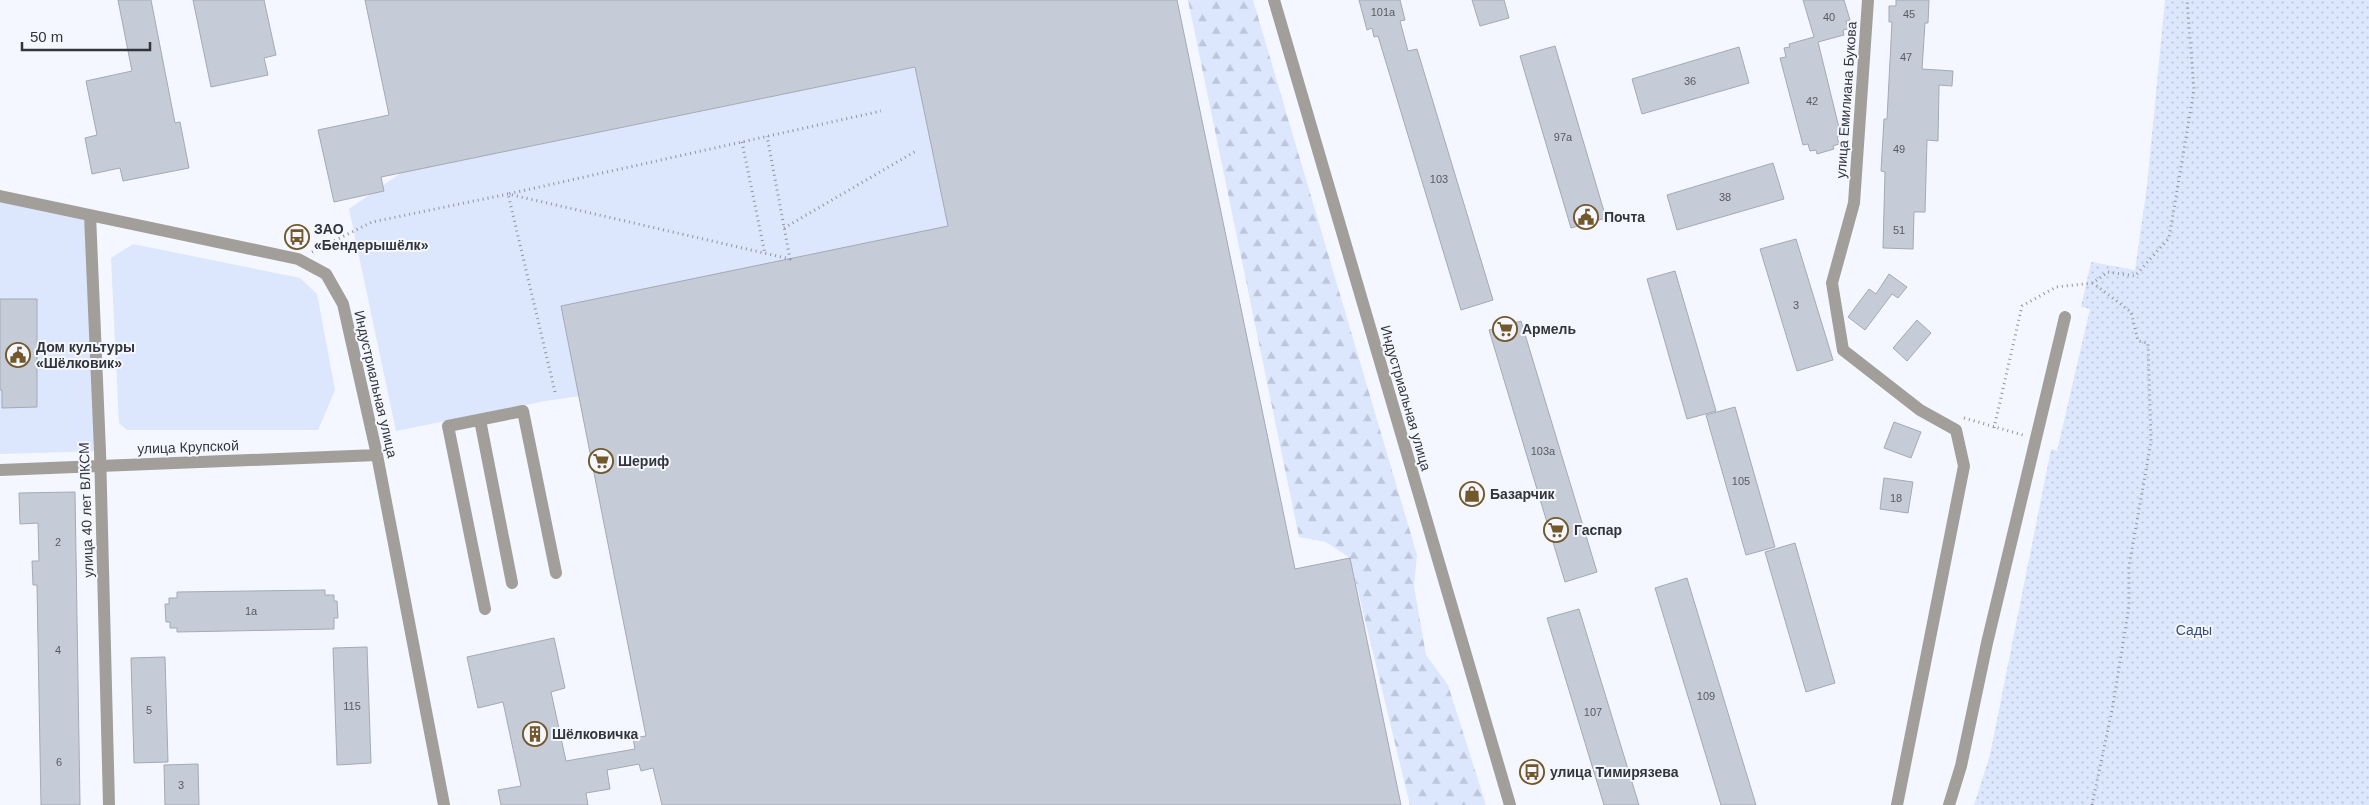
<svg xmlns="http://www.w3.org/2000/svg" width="2369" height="805" font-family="Helvetica,sans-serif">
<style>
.green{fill:#dce6fd}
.forest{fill:url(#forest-firs)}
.garden{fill:url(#garden-dots)}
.building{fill:#c5cbd7;stroke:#a4a9b5}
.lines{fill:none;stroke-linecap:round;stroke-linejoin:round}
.path{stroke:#91949a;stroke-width:3;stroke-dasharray:1 4;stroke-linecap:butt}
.minor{stroke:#a29e99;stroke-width:12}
.labels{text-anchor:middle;stroke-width:4;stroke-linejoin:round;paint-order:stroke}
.number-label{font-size:11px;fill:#585a61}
.street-label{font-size:14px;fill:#33353a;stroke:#f4f7ff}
.poi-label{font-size:14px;font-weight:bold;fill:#33353a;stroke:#f4f7ff;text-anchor:start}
.park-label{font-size:14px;fill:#374a7c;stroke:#f4f7ff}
</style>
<defs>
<pattern id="forest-firs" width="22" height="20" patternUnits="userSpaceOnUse" patternTransform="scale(1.25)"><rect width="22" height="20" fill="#dce6fd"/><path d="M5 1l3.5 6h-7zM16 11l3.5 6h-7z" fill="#bdc6da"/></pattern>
<pattern id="garden-dots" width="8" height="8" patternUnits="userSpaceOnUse" patternTransform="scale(1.25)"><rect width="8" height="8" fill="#dce6fd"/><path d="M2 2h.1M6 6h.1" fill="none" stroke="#bdc6da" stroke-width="1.8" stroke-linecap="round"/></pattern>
</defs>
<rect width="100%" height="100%" fill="#f4f7ff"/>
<path class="green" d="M915,67L948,226L580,396L545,401L396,431L349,209L401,173Z
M0,196L90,215L100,451L0,454Z
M133,244L300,278L317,294L335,390L318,430H127L119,423L111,258Z"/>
<path class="forest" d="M1188,0H1253L1417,555L1414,586L1426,655L1448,685L1486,805H1410L1350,558L1326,542L1299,537Z"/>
<path class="garden" d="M2165,0H2369V805H1974L1990,755L2051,449L2057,451L2090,309L2081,307L2091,262L2135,270L2147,186Z"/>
<path class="building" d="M118,0H151L175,123L180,122L189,168L123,181L120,168L92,174L85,138L97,135L86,81L132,71Z
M193,0H264L276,55L264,58L268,75L211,87Z
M365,0H1177L1295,569L1350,558L1401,805H662L653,768L641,771L639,764L607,770L610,789L586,793L588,805H501L498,790L521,786L503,702L478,708L467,657L554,638L565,688L551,692L566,761L635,749L633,738L646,736L561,306L948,226L915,67L381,177L384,191L334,202L318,130L389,115Z
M1359,0H1400L1405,20L1400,21L1408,51L1417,49L1493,300L1461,310L1378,36L1374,37L1372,28L1367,30Z
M1472,0H1504L1509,18L1480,26Z
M1803,0H1844L1850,20L1846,21L1848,29L1843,30L1844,35L1818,42L1841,136L1837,137L1839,144L1833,146L1834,149L1817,154L1816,150L1810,151L1808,144L1803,145L1780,58L1786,57L1784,48L1790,47L1789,44L1814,37Z
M1896,0H1929L1928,23H1925L1922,69L1953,71L1952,86L1939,85L1938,141L1927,140L1925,212H1914L1913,249L1883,248L1885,172L1881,171L1884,119H1887L1892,22H1889V6H1896Z
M1555,46L1606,218L1571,228L1520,56Z
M1739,47L1749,83L1642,114L1632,79Z
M1773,163L1784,199L1677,230L1667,195Z
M1796,239L1833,360L1797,371L1760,249Z
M1675,271L1716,411L1687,419L1647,279Z
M1889,274L1907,287L1898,298L1892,294L1865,330L1848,317L1869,289L1876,294Z
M0,299H37V407L2,408V390H0Z
M1917,320L1931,333L1907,361L1893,348Z
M1521,321L1597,572L1565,582L1489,330Z
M1735,407L1775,547L1746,555L1706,415Z
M1894,422L1921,432L1911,458L1884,448Z
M1884,478L1913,482L1908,513L1880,509Z
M75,492L80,805H41L37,585H33L32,561H39L38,523L20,524L19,493Z
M1795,543L1835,683L1806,692L1765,552Z
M1687,578L1756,805H1721L1655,588Z
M325,590V595H334V601H337L338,618H334V629L177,632V628H170V622H166L165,604H169V598H177V592Z
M1579,609L1639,805H1604L1547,618Z
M367,647L371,763L337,765L333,648Z
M165,657L168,762L134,763L131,658Z
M198,764L199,805H165L164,765Z"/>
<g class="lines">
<path class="path" d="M742,142L765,254
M784,228L916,151
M312,252L372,222L508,194L790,259L767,136
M555,392L508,194L881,111
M1964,418L2023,435
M1994,428L2022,306L2056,287L2093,283L2108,272L2135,276L2169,238L2194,90L2187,0
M2092,805L2113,705L2129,606V566L2151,442L2148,343L2138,341L2131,312L2093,283"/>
<path class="minor" d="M1274,0L1510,805
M1868,0L1854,203L1832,283L1843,350L1920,410L1956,430L1964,466L1897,805
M0,196L298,259L326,274L343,304L377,455L444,805
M90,215L100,451L109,805
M480,420L512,583
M0,470L377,455
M485,609L448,426L523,411L556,573
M1949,805L1961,766L1987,643L2065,317"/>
</g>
<defs>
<symbol id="civic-ring" viewBox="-11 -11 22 22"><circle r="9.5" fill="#f4f7ff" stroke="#72582a" stroke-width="1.5"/><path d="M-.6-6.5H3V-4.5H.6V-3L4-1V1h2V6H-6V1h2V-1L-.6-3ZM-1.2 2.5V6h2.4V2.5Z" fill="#72582a"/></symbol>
<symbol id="bus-ring" viewBox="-11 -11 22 22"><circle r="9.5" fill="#f4f7ff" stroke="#72582a" stroke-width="1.5"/><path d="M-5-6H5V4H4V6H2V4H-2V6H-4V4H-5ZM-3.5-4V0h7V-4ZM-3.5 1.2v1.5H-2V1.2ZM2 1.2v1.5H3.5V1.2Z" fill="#72582a"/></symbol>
<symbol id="supermarket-ring" viewBox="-11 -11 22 22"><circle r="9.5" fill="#f4f7ff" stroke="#72582a" stroke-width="1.5"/><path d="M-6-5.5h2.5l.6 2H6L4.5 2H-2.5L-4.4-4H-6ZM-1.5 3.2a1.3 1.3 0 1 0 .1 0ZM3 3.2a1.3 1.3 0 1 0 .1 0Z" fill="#72582a"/></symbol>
<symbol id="shop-ring" viewBox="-11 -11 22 22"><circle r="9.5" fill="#f4f7ff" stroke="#72582a" stroke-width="1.5"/><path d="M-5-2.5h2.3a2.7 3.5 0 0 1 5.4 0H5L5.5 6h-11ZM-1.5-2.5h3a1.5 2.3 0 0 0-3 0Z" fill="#72582a"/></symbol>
<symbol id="building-ring" viewBox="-11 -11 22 22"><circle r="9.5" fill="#f4f7ff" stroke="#72582a" stroke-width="1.5"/><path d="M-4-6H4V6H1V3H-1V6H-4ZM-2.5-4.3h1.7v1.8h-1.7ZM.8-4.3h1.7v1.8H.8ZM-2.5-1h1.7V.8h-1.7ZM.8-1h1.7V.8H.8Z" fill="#72582a"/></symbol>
</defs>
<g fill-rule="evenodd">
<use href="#civic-ring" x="1572" y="203" width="28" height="28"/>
<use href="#bus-ring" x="283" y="223" width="28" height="28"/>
<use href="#supermarket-ring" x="1491" y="315" width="28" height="28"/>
<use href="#civic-ring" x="4" y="341" width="28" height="28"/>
<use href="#supermarket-ring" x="587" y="447" width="28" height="28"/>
<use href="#shop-ring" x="1458" y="480" width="28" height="28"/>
<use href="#supermarket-ring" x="1542" y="516" width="28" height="28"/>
<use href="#building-ring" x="521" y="720" width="28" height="28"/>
<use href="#bus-ring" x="1518" y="758" width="28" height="28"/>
</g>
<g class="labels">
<g class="number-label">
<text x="1383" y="16">101а</text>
<text x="1909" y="18">45</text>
<text x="1829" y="21">40</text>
<text x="1906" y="61">47</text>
<text x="1690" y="85">36</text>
<text x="1812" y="105">42</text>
<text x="1563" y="141">97а</text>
<text x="1899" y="153">49</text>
<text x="1439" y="183">103</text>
<text x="1725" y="201">38</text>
<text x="1899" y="234">51</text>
<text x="1796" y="309">3</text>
<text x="1543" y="455">103а</text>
<text x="1741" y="485">105</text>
<text x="1896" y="502">18</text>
<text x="58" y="546">2</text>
<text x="251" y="615">1а</text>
<text x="58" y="654">4</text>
<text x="1706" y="700">109</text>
<text x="352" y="710">115</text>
<text x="149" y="714">5</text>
<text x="1593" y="716">107</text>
<text x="59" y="766">6</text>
<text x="181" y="789">3</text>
</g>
<g class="street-label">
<text transform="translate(1846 100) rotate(-86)" y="5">улица Емилиана Букова</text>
<text transform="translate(376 384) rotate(77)" y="5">Индустриальная улица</text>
<text transform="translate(1406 398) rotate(74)" y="5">Индустриальная улица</text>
<text transform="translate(188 447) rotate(-2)" y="5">улица Крупской</text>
<text transform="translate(86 510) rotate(-92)" y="5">улица 40 лет ВЛКСМ</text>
</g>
<g class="poi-label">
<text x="1604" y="222">Почта</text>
<text x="314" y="234">ЗАО<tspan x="314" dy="16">«Бендерышёлк»</tspan></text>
<text x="1522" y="334">Армель</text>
<text x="36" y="352">Дом культуры<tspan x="36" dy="16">«Шёлковик»</tspan></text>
<text x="618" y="466">Шериф</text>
<text x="1490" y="499">Базарчик</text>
<text x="1574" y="535">Гаспар</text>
<text x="552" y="739">Шёлковичка</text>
<text x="1550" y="777">улица Тимирязева</text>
</g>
<g class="park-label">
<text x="2194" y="635">Сады</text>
</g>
</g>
<path d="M22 42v8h128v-8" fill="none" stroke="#33353a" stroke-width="2.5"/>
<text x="30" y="42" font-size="15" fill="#33353a" stroke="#f4f7ff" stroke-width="4" paint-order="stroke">50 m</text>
</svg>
